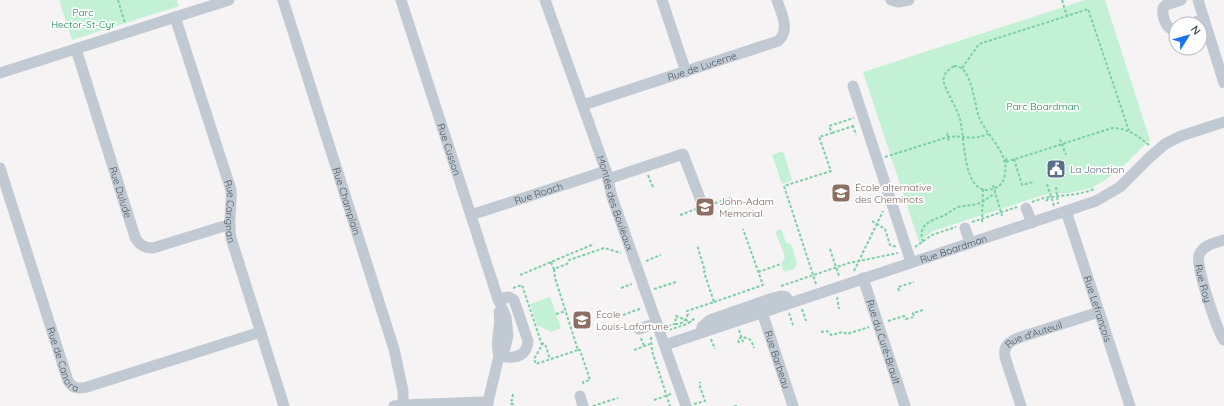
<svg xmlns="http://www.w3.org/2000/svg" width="1224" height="406" font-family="Quicksand,sans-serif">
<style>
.green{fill:#c3f1d5}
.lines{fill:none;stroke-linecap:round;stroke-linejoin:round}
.path{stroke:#7ad0a6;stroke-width:2;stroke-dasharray:3 2;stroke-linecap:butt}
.minor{stroke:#c1cad2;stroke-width:11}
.labels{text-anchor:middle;stroke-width:3.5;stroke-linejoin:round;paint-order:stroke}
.park-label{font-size:10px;fill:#17864f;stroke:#fff}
.street-label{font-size:10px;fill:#4a5661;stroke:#fff}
.service-label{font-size:10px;fill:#4e5e75;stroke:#fff;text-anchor:start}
.education-label{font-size:10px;fill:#785e54;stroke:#fff;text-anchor:start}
</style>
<rect width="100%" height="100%" fill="#f5f3f3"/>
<path class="green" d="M59,0H177L179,6L72,40Z
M1085,0H1105L1150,140L1119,170L1102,182L1091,188L1069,193L1047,194L933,231L919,242L863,72Z
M780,152H782L784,153L792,180L782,184L772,155Z
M780,229L782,231L786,243L791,244L797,263L794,269L784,272L781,264L785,257L776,233L777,230Z
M550,297L561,328L551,332L537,325L530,304Z"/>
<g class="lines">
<path class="path" d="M118,0L125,23
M1062,0L1067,16L1088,9L1129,131
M954,66C972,65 974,104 979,117C987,137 1009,152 1005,174C1004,181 1001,186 995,188C962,202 965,136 960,119C956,106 947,94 943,80L946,72Z
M962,68L979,44L1067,16
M854,126H853L856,135
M832,133L853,126
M947,133L949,142
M1060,139L1066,155
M885,157L948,137C964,135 972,141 988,134
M1014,159L1022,185L1033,182
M1006,161L1007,156
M1006,162L1112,128C1127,128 1137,135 1149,145
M648,175L653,187
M1047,184L1054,206
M993,185L1002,216
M1056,187L1058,204
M1046,201L1050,197
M1032,202C1038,200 1045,197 1051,197C1066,195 1080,195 1094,189
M710,205L732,197V198
M680,215L696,209
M872,221L885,229L890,245L897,247
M972,222L1017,207
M982,222L983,189
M923,242C917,223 932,221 945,215C949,213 953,209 958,207C966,205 974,206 982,202C987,199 991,196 995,193
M915,247L932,235L956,227
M830,249L839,276
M646,261L661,255
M551,262L554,269L567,264L569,260L604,248L621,253
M854,271L883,211
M758,272L781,264
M520,275L594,244
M816,284L784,186L831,171L819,137L832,133L829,126L854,118
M781,286L849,263L898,253
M513,288L522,285L542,345L534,359L536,364L578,350L555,278L554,269
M621,288L632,284
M654,289L676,282
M899,291L898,287L914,282
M837,297L839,309
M714,302L763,285L743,229
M802,309L806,321
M789,313L793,325
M556,314L566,311
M623,315L642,308
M888,321L904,316L906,319L914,317L913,313L923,310
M675,324C683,324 685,321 688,314L687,311L714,302L704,272L705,271L697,245
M668,326L675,324L676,316L691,322
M669,330L687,324L695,318
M739,330L743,342
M821,332L827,331L831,335L843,332L847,334L869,327
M651,337L652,351L670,406
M641,338L644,346
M711,339L715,349
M541,343L545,344L550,359
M739,343L738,340L741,337C751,339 751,339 754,348
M578,350H580L590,380L583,382L584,386
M634,350L650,344
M513,394L511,404H514
M654,400L671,394
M694,404L705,401L700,387V382
M593,406L618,398
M734,406H739"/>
<g class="minor">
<path id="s1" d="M283,0L394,349L403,391V405"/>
<path id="s2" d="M401,0L498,299L506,317L508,335L505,348L499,356L487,406"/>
<path id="s3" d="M545,0L606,171L612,197L686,406"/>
<path d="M662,0L686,72"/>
<path d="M891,0L898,2L909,0"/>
<path d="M1198,0L1224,83"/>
<path id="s4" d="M175,17L231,190C232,206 228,222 231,238L284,406"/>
<path d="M1190,24L1204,19"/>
<path d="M1176,29H1171C1165,26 1162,15 1163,8L1166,5L1181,0"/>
<path id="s5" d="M76,49L135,237C139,245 144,248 153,248L221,227L230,226"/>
<path d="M0,73L229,0"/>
<path d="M853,86L911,262"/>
<path id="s6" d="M583,105L778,41C791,30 781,13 777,0"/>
<path id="s7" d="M0,168L68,381C73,389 79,389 87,387L261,332"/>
<path d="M608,179L683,154L701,201"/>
<path d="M1026,208L1032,223"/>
<path id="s8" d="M1066,211L1130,406"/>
<path id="s9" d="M471,215L606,171"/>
<path d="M965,228L970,243"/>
<path id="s10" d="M1224,240C1215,243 1203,245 1199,255C1195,265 1217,330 1224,340"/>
<path id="s11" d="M863,278L905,406"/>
<path d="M498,299L509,297L514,300L528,341C527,358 512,359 499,356"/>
<path d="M499,312C502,330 494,338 499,356"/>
<path id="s12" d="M762,312L793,406"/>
<path d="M639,329L657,323"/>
<path d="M701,332L702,327L710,320L773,298L781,296L786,297L790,303"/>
<path id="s13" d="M665,345L1096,201L1120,187L1150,157L1165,144L1181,136L1224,122"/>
<path d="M580,396L583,406"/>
<path d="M394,406L403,405L481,402L488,403"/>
<path id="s14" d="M1021,406L1005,357C1003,346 1009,342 1018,338L1099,312"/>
</g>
</g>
<defs>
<symbol id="civic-square" viewBox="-11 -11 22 22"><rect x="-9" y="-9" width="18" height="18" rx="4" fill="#5c6f8a" stroke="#fff"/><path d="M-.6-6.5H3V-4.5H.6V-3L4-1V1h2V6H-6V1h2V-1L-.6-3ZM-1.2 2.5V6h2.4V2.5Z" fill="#fff"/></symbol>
<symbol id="school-square" viewBox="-11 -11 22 22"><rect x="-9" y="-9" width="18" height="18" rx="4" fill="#8d6e63" stroke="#fff"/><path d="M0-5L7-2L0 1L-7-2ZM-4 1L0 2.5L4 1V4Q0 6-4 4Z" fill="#fff"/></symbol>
</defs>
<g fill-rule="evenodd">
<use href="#civic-square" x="1045" y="158" width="22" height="22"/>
<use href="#school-square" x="830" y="182" width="22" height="22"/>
<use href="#school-square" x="694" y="196" width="22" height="22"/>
<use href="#school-square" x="571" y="309" width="22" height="22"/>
</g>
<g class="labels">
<g class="park-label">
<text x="83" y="16">Parc<tspan x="83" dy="12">Hector-St-Cyr</tspan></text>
<text x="1043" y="110">Parc Boardman</text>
</g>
<g class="street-label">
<text dy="4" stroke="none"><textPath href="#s6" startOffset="125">Rue de Lucerne</textPath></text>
<text dy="4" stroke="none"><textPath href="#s2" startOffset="157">Rue Cusson</textPath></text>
<text dy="4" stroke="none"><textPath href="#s5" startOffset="150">Rue Dulude</textPath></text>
<text dy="4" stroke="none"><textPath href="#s9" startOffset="71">Rue Roach</textPath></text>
<text dy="4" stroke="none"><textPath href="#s1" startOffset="211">Rue Champlain</textPath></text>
<text dy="4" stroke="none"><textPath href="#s3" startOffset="215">Montée des Bouleaux</textPath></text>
<text dy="4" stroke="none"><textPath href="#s4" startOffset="203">Rue Carignan</textPath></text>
<text dy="4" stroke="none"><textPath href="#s13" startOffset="304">Rue Boardman</textPath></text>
<text dy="4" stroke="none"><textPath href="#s10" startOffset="59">Rue Roy</textPath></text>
<text dy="4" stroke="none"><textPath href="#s8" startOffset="103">Rue Lefrançois</textPath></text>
<text dy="4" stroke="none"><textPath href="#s14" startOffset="93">Rue d'Auteuil</textPath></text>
<text dy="4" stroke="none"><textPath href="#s11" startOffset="67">Rue du Curé-Brault</textPath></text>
<text dy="4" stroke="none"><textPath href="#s7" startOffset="202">Rue de Canora</textPath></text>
<text dy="4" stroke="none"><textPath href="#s12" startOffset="50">Rue Barbeau</textPath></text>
</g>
<g class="service-label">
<text x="1070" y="173">La Jonction</text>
</g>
<g class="education-label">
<text x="855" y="191">École alternative<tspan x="855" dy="12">des Cheminots</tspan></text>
<text x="719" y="205">John-Adam<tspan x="719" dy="12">Memorial</tspan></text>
<text x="596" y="318">École<tspan x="596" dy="12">Louis-Lafortune</tspan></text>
</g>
</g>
<g transform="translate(1188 36) rotate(53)"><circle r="19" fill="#ffffff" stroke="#b7bbc0"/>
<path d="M0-3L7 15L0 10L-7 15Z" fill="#1a73e8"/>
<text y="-6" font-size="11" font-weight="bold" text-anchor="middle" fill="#4a5661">N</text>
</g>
</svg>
